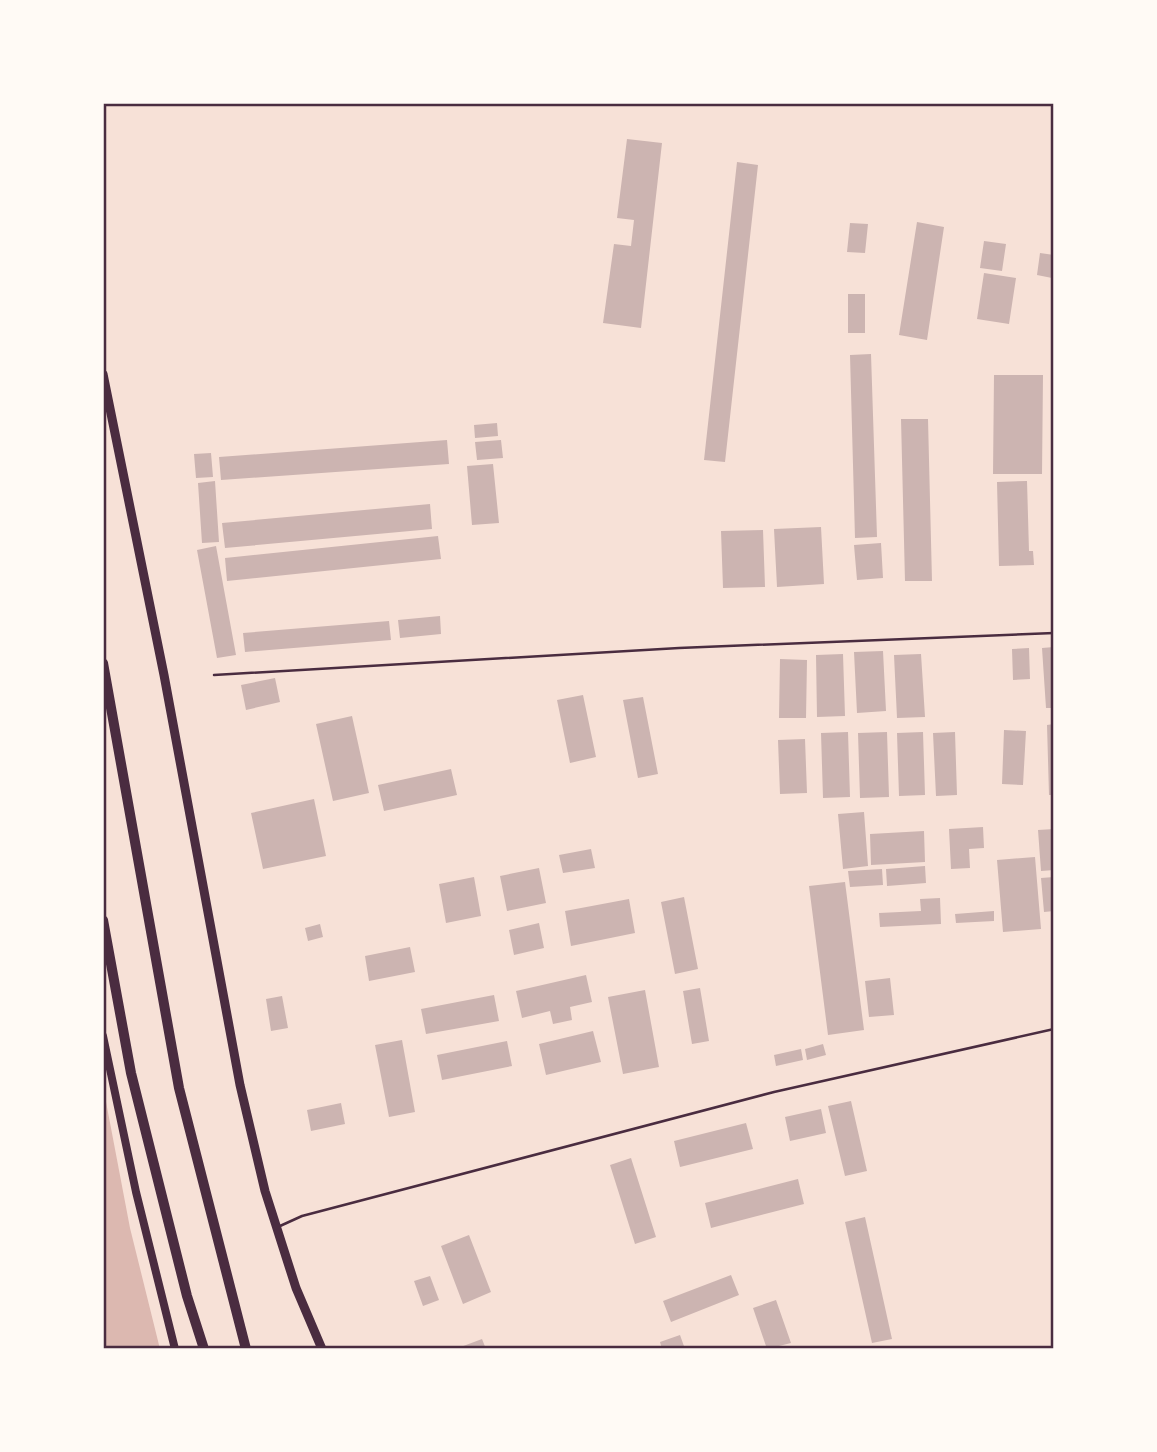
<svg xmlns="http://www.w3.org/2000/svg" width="1157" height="1452" font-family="'Libre Baskerville',serif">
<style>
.water{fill:#dcb8b0}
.building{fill:#ccb4b1}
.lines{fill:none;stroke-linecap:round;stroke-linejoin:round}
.service{stroke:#4a2c40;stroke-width:2.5}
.secondary{stroke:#4a2c40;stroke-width:8}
.primary{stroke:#4a2c40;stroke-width:9}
.motorway{stroke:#4a2c40;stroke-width:10}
.neatline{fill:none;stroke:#4a2c40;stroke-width:2.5}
</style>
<rect width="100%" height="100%" fill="#f7e1d7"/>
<path class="water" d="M103,1086L130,1228L160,1349H103Z"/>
<path class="building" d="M627,139L662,143L641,328L603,323L614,244L631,246L634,220L617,218Z
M737,162L758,165L725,462L704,460Z
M917,222L944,227L927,340L899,335Z
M850,223L868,224L865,253L847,252Z
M984,241L1006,244L1002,271L980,268Z
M1040,253L1054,255L1052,278L1037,275Z
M984,273L1016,278L1009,324L977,319Z
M848,294H865V333H848Z
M871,354L877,537L855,538L850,355Z
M994,375H1043L1042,474H993Z
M901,419H928L932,581H905Z
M497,423L498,436L475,438L474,425Z
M447,440L449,464L221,480L219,457Z
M501,440L503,458L477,460L475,442Z
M211,453L213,477L196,478L194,454Z
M493,464L499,523L472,525L467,466Z
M215,481L219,542L202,543L198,483Z
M1027,481L1029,551H1033L1034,565L999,566L997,482Z
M430,504L432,529L225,548L222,523Z
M821,527L824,584L777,587L774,529Z
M763,530L765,587L723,588L721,531Z
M438,536L441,559L227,581L225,558Z
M881,543L883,578L857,580L854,545Z
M216,546L236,655L217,658L197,550Z
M440,616L441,634L400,638L398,620Z
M389,621L391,640L245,652L243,633Z
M1054,647V708H1046L1042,648Z
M1029,648L1030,679L1013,680L1012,649Z
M883,651L886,711L857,713L854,652Z
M843,654L845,716L817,717L816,655Z
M921,654L925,717L897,718L894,655Z
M780,659L807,660L806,718H779Z
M275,678L280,702L246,710L241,685Z
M583,695L596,757L570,763L557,700Z
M643,697L658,774L638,778L623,700Z
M352,716L369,793L333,801L316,724Z
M1054,724V795H1049L1047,725Z
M1004,730L1026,731L1023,785L1002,784Z
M848,732L850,797L823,798L821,733Z
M887,732L889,797L860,798L858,733Z
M923,732L925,795L899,796L897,733Z
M955,732L957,795L936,796L933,733Z
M805,739L807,793L780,794L778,740Z
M451,769L457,795L384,811L378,785Z
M314,799L326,856L263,869L251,813Z
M864,812L868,866L843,869L838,814Z
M983,827L984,848L969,849L970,868L951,869L949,829Z
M1054,829V870L1041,871L1038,830Z
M924,831L925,862L871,865L870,834Z
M591,849L595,868L563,873L559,855Z
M1035,857L1041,929L1003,932L997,860Z
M925,866L926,883L887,886L886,869Z
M539,868L546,903L507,911L500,876Z
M882,869L883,885L850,887L848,871Z
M474,877L481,916L446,923L439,884Z
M1054,877V911L1044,912L1041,878Z
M845,882L864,1030L828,1035L809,886Z
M684,897L698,969L675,974L661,902Z
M940,898L941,924L880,927L879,913L921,911L920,899Z
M629,899L635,933L571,946L565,911Z
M994,911V921L956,923L955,914Z
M539,923L544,948L514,955L509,930Z
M320,924L323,937L308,941L305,928Z
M410,947L415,972L369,981L365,956Z
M586,975L592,1002L570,1007L572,1020L553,1024L550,1011L522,1018L516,991Z
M890,978L894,1015L869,1017L865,981Z
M700,988L709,1041L692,1044L683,991Z
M645,990L659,1067L623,1074L608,997Z
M494,995L499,1021L426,1034L421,1009Z
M282,996L288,1028L271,1031L266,999Z
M593,1031L601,1062L546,1075L539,1044Z
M402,1040L415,1112L389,1117L375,1045Z
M507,1041L512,1066L442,1080L437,1055Z
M823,1044L826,1055L807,1060L805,1049Z
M801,1049L803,1060L776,1066L774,1055Z
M851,1101L867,1171L845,1176L828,1106Z
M341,1103L345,1124L311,1131L307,1110Z
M821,1109L826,1133L790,1141L785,1117Z
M746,1123L753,1149L680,1167L674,1141Z
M631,1158L656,1237L635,1244L610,1165Z
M798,1179L804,1204L711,1228L705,1203Z
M865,1217L892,1339L872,1343L845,1222Z
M469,1235L491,1292L463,1304L441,1246Z
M731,1275L739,1295L671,1322L663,1301Z
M430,1276L439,1300L423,1306L414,1281Z
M776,1300L791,1343L767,1349L753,1308Z
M680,1335L685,1349H662L660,1342Z
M482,1339L486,1349H458V1348Z"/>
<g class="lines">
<path class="service" d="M214,675L679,648L1054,633
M280,1226L302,1216L774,1092L1054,1029"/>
<path class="secondary" d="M103,1036L136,1192L175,1349"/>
<path class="primary" d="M103,374L164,675L240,1085L265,1191L296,1288L322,1349"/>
<path class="motorway" d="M103,663L179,1088L246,1349
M103,920L131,1073L187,1296L204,1349"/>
</g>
<rect width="1157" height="1452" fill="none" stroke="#fffaf5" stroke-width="210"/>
<rect x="105" y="105" width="947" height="1242" class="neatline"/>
</svg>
